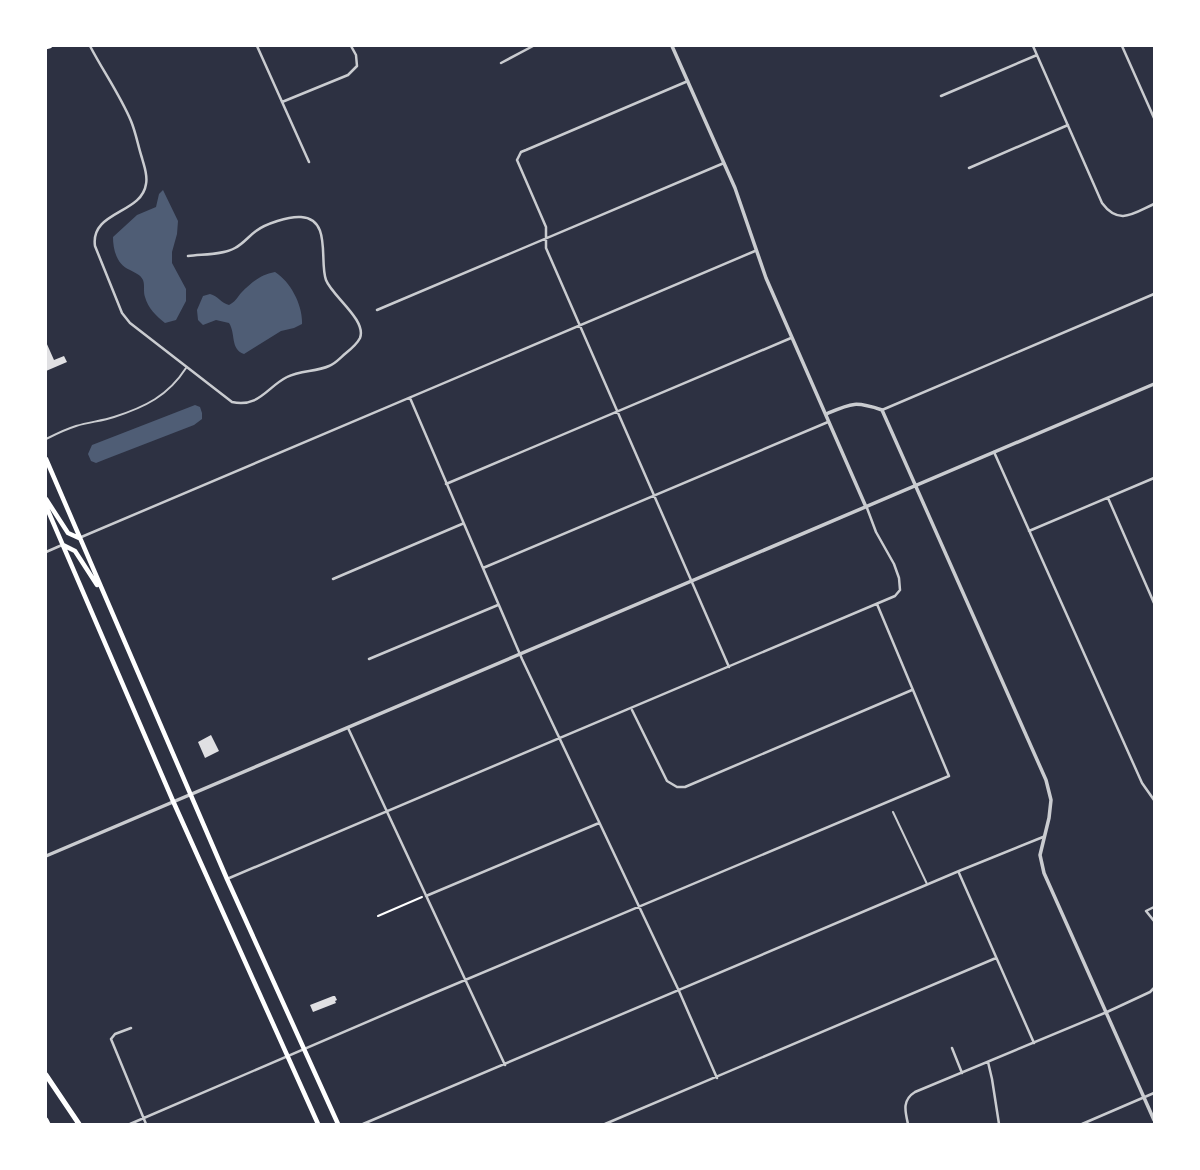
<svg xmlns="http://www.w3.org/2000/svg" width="1200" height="1170" font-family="Lato,sans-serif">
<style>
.water{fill:#4f5d75}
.building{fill:#e0e0e3}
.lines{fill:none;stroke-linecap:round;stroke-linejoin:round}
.path{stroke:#fff;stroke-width:2}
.service{stroke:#caccd0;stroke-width:2}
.minor{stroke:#caccd0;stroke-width:2.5}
.tertiary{stroke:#caccd0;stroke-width:3.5}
.secondary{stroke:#fff;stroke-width:4.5}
.trunk{stroke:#fff;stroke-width:4.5}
.motorway{stroke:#fff;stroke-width:5}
</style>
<rect width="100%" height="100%" fill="#2d3142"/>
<path class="water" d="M163,190L178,221L177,234L172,252V263L186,289V301L176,320L165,323C156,316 148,308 145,297C143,292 145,285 143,280C140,274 135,273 130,270C117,265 113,250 113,237L137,215L156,207L159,194Z
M275,272C291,282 303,306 302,324L294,328L281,331L244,354C230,349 236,334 229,323L216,320L203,325L198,320L197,310L203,296L210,294C218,296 221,303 229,305C235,302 237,298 241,293C252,282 260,275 275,272Z
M195,405L200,407L202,413V419L194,425L106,459L96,463L91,461L88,454L92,445Z"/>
<path class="building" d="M46,342L54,360L64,356L67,362L46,371Z
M211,735L219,751L205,758L198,742Z
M333,996H335L337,1000L335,1001L336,1003L313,1012L310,1005Z"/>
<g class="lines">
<path class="path" d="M378,916L422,897"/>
<path class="service" d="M46,439C56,434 66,429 76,426C89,422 102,421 114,417C145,407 168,396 186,368
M893,812L927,884"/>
<path class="minor" d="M90,46C103,71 120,95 131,121C136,133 138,146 142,158C144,166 148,175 146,184C142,214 90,211 95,246L122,313L130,323L232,402C259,408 267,387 287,377C300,370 316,372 329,366C335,364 340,358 346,353C351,349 357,344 360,338C367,320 332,296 326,280C319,261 332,219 301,217C289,216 265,224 256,231C249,236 243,244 235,248C223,255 202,254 188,256
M257,46L309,162
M1033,46L1102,203C1119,226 1134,213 1154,204
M1122,46L1154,118
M501,63L533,46
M688,81L526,150L521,152L517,160L546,227V248L729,667
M941,96L1037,55
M282,102L348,75L357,66L356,55L351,46
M969,168L1068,125
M377,310L724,163
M410,398L522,659L679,991L717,1078
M882,410L1154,294
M994,452L1142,783L1154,800
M446,484L791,338
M1108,498L1154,603
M1029,531L1154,478
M79,538L755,251
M46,552L62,545
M483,568L828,422
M333,579L462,524
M369,659L498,605
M632,710L667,781L677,787H685L912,690
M348,728L505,1065
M959,873L1034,1043
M227,879L895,596L900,590L899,578L894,564L876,532L867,508
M426,896L599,823
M1154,907L1146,911L1154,921
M131,1028L115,1034L111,1039L146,1124
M952,1048L962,1073
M988,1062L992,1079L999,1124
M130,1124L432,994L949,776L877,604
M363,1124L959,871L1043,837
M605,1124L996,958
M908,1124C905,1111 902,1100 915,1092L1107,1012L1150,992L1154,988
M1082,1124L1154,1093"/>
<path class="tertiary" d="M672,46L735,188L766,278L866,507
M826,414C852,403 855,401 882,410L1046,780L1051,800L1049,818L1040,855L1044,873L1154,1120
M46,856L1154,384"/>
<path class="secondary" d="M46,47L50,46"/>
<path class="trunk" d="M46,459L227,879L338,1124
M46,499L68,533L79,538
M46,506L173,801L318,1124
M63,545L75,551L97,585"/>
<path class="motorway" d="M46,1075L79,1124
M46,1120L48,1124"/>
</g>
<rect width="1200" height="1170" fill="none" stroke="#ffffff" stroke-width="94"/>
</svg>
